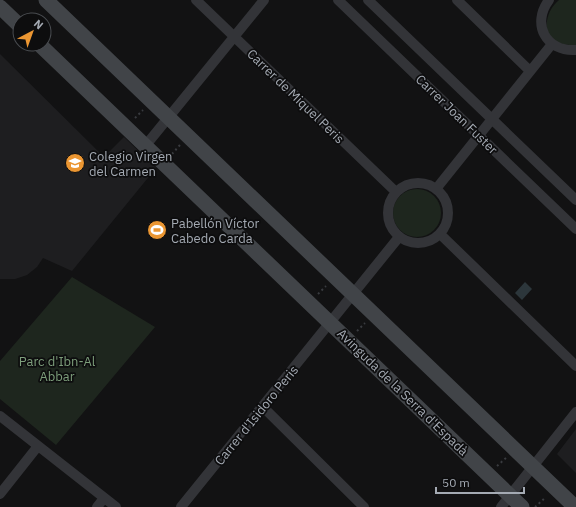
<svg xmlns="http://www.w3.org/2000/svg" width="576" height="507" font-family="'IBM Plex Sans',sans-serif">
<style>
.built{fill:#1e1e20}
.green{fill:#1e261e}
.water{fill:#2c363b}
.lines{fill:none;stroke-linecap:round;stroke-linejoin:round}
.path{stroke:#393b3f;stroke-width:2;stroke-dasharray:2 3;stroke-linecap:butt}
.street{stroke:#333438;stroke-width:10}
.secondary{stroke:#414448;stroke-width:15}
.labels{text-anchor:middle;stroke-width:3.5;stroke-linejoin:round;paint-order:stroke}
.street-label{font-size:13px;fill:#a4aab3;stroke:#0d0d0e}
.poi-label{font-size:13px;fill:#a4aab3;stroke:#0d0d0e;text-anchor:start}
.park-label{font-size:13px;fill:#7d9e7b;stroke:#0d0d0e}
</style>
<rect width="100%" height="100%" fill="#121213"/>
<path class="built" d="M0,54L104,157L124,137L156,168L72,271L43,258L37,267L27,275L15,279H0Z
M576,429V473L557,454Z"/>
<path class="green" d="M559,0H576V45C572,45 567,45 563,44C540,39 544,12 559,0Z
M393 213a24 24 0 1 1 48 0a24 24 0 1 1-48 0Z
M72,277L155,327L56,445L0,399V361Z"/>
<path class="water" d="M525,282L532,289L522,300L515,293Z"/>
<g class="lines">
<path class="path" d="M135,118L143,110
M172,154L180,145
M318,294L326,286
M357,331L365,323
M497,466L506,458
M535,507L546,497"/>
<path class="street" d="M196,0L396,192
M338,0L576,229
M368,0L576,200
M457,0L530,71
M549,0C531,24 546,52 576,50
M146,145L264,0
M388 213a30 30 0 1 1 60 0a30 30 0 1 1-60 0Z
M436,189L552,44
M440,234L576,366
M263,407L364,507
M0,416L116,507
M0,494L38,446
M97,507L104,498
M181,507L399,237
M501,507L576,412"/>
<path class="secondary" d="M46,0L575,507
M0,7L20,26
M39,44L522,507"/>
</g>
<defs>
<symbol id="school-disc" viewBox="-11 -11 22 22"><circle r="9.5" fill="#eb9632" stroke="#0d0d0e"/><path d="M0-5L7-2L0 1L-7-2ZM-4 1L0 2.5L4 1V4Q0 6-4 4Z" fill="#fff"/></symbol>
<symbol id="stadium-disc" viewBox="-11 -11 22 22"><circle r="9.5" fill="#eb9632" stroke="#0d0d0e"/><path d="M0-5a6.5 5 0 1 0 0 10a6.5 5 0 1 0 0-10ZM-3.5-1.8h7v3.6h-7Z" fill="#fff"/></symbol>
</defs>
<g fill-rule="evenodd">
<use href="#school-disc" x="64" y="152" width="22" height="22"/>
<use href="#stadium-disc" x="146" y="219" width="22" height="22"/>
</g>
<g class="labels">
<g class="street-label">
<text transform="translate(296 96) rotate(44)" y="5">Carrer de Miquel Peris</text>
<text transform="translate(457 114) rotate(44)" y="5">Carrer Joan Fuster</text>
<text transform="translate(403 392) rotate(44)" y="5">Avinguda de la Serra d'Espadà</text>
<text transform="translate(256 415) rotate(-51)" y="5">Carrer d'Isidoro Peris</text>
</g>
<g class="poi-label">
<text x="89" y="161">Colegio Virgen<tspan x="89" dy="15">del Carmen</tspan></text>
<text x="171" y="228">Pabellón Víctor<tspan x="171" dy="15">Cabedo Carda</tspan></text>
</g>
<g class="park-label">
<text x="57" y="366">Parc d'Ibn-Al<tspan x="57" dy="15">Abbar</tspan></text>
</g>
</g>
<g transform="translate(32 32) rotate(41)"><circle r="19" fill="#0d0d0e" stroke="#494c50"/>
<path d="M0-3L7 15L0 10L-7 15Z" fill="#eb9632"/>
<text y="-6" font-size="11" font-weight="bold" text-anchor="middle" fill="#a4aab3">N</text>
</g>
<path d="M436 487v6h88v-6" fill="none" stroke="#a4aab3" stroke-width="2"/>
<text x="442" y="487" font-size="12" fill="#a4aab3" stroke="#0d0d0e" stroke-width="3" paint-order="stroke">50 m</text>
</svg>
